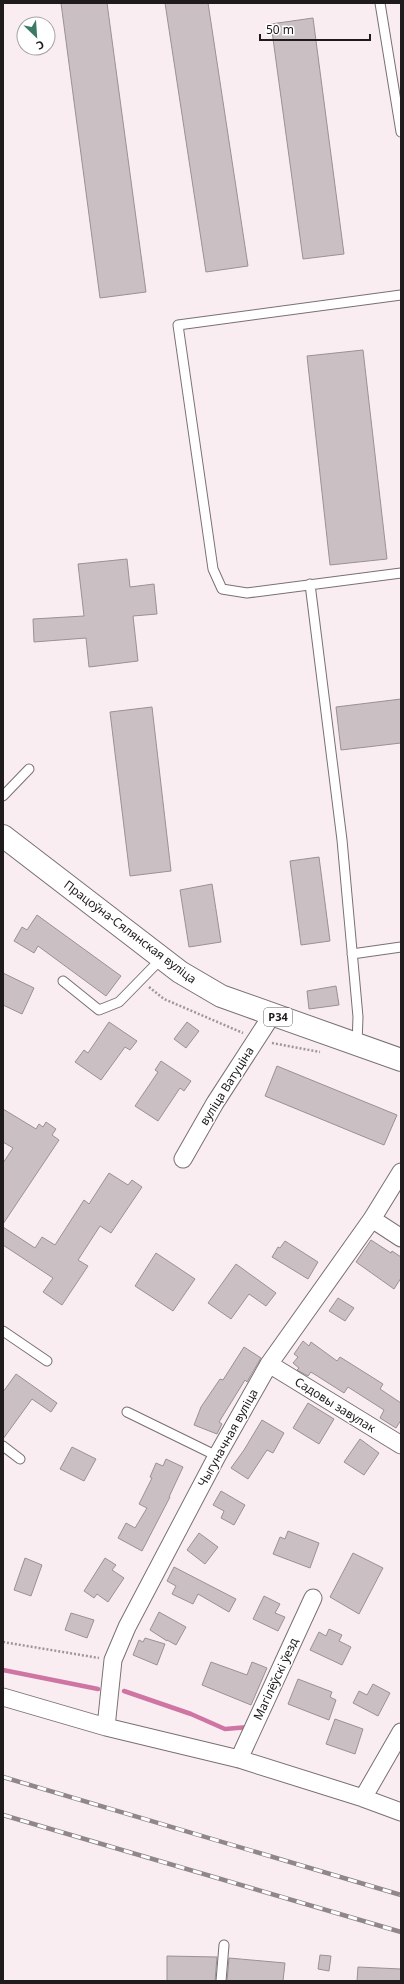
<svg xmlns="http://www.w3.org/2000/svg" width="404" height="1984" font-family="'Noto Sans',sans-serif">
<style>
.lines{fill:none;stroke-linecap:round;stroke-linejoin:round}
.stream{stroke:#cf75a3;stroke-width:4.5}
.building{fill:#cabfc3;stroke:#9b9195}
.lane-casing{stroke:#797074;stroke-width:11}
.street-casing{stroke:#797074;stroke-width:19}
.primary-casing{stroke:#797074;stroke-width:24}
.path{stroke:#9f969a;stroke-width:2.5;stroke-dasharray:2 2;stroke-linecap:butt}
.lane{stroke:#fff;stroke-width:9}
.street{stroke:#fff;stroke-width:17}
.primary{stroke:#fff;stroke-width:22}
.rail-casing{stroke:#90878b;stroke-width:4.5}
.rail{stroke:#fff;stroke-width:3;stroke-dasharray:9;stroke-linecap:butt}
.labels{text-anchor:middle;stroke-width:3;stroke-linejoin:round;paint-order:stroke}
.shield{fill:#fff;stroke:#625f61;stroke-width:1}
.shield-label{font-size:11px;font-weight:bold;fill:#1f1b1d}
.street-label{font-size:12px;fill:#1f1b1d;stroke:#fff}
</style>
<rect width="100%" height="100%" fill="#f9edf2"/>
<g class="lines">
<path class="stream" d="M3,1670L98,1689
M124,1691L191,1714L225,1729L249,1727"/>
</g>
<path class="building" d="M61,3H107L146,292L100,298Z
M165,3H208L248,266L206,272Z
M313,18L344,254L303,259L271,24Z
M363,350L387,559L330,565L307,356Z
M127,559L130,587L154,584L157,614L133,616L138,661L89,667L86,638L34,642L33,619L84,616L78,564Z
M401,699V743L341,750L336,707Z
M152,707L171,871L130,876L110,712Z
M319,857L330,941L301,945L290,861Z
M212,884L221,942L189,947L180,890Z
M37,915L121,976L106,996L38,946L34,953L14,941L22,927L27,930Z
M3,973L34,988L22,1014L3,1005Z
M336,986L339,1005L309,1009L307,991Z
M109,1022L137,1041L130,1050L125,1047L101,1080L75,1062L84,1050L88,1053Z
M187,1022L199,1031L186,1048L174,1039Z
M161,1061L191,1081L184,1091L180,1088L158,1121L135,1106L158,1072L155,1070Z
M277,1066L397,1115L384,1145L265,1096Z
M3,1109L36,1129L39,1124L43,1127L46,1122L56,1129L52,1135L59,1140L3,1224V1163L13,1148L3,1142Z
M109,1173L128,1185L132,1180L142,1187L111,1233L100,1226L78,1260L88,1266L62,1305L43,1292L53,1278L3,1245V1227L35,1248L42,1237L55,1245L84,1200L89,1204Z
M371,1240L391,1253L392,1251L401,1257V1278L394,1289L356,1262Z
M285,1241L318,1262L308,1279L272,1257L278,1247L280,1248Z
M156,1253L195,1279L173,1311L135,1286Z
M236,1264L276,1293L266,1306L249,1294L231,1319L208,1303Z
M338,1298L354,1308L345,1321L329,1311Z
M303,1341L309,1346L311,1342L337,1361L340,1357L383,1384L380,1389L401,1403V1420L396,1428L380,1418L384,1410L348,1387L344,1393L311,1372L308,1376L297,1370L299,1368L293,1363L298,1357L294,1354Z
M244,1347L261,1358L247,1382L245,1380L219,1422L222,1424L217,1434L194,1425L201,1407L220,1379L223,1380Z
M16,1374L57,1403L51,1412L32,1399L3,1439V1392Z
M308,1403L334,1419L319,1444L293,1428Z
M262,1420L284,1433L273,1453L267,1450L248,1479L231,1468L244,1450Z
M360,1439L379,1453L364,1475L344,1462Z
M72,1447L96,1459L84,1481L60,1469Z
M166,1459L183,1467L169,1497H170L142,1551L118,1538L126,1523L135,1528L147,1508L139,1504L152,1478L150,1477L156,1463L163,1466Z
M221,1491L245,1505L234,1525L221,1518L224,1511L213,1505Z
M288,1531L319,1543L310,1568L273,1554L280,1537L285,1539Z
M199,1533L218,1547L205,1564L187,1550Z
M353,1553L383,1568L359,1614L330,1597Z
M25,1558L42,1565L31,1596L14,1590Z
M105,1558L116,1565L112,1570L124,1578L108,1602L97,1594L94,1598L84,1591Z
M174,1567L236,1599L229,1612L198,1594L193,1604L172,1594L176,1586L167,1581Z
M264,1596L280,1604L275,1613L285,1617L278,1631L253,1619Z
M159,1612L186,1627L176,1645L167,1640V1641L150,1630Z
M71,1613L94,1620L87,1638L65,1630Z
M329,1629L342,1635L339,1641L351,1647L342,1665L310,1650L319,1632L326,1636Z
M145,1638L165,1644L157,1665L133,1655L139,1640L143,1642Z
M211,1662L247,1675L252,1662L267,1668L251,1705L202,1685Z
M298,1679L332,1692L330,1697L336,1700L329,1720L288,1704Z
M373,1684L390,1693L378,1716L353,1703L359,1691L367,1695Z
M335,1719L363,1729L355,1754L326,1744Z
M320,1955L331,1956L329,1971L318,1969Z
M167,1956L217,1957L215,1981H167Z
M229,1958L285,1963L283,1981H227Z
M358,1967L401,1969V1981H357Z"/>
<g class="lines">
<defs>
<path id="lane" d="M380,3L401,132
M401,295L178,325L213,569L222,589L247,593L401,573
M310,584L342,840L358,1017L357,1044
M3,796L29,769
M352,954L401,947
M63,981L99,1010L119,1002L162,958
M3,1331L47,1361
M127,1412L217,1456
M3,1446L20,1459
M221,1981L224,1945"/>
<path id="street" d="M183,1159L215,1103L272,1015
M372,1219L401,1238
M269,1364L401,1445
M3,1697L106,1727L239,1759L363,1798L401,1812
M106,1727L113,1660L127,1627L217,1456L269,1364L372,1219L401,1172
M239,1759L313,1598
M363,1798L401,1732"/>
<path id="primary" d="M3,836L180,972L221,996L401,1060"/>
</defs>
<use href="#lane" class="lane-casing"/>
<use href="#street" class="street-casing"/>
<use href="#primary" class="primary-casing"/>
<path class="path" d="M149,987L164,999L243,1033
M272,1043L320,1052
M3,1642L99,1658"/>
<use href="#lane" class="lane"/>
<use href="#street" class="street"/>
<use href="#primary" class="primary"/>
<defs>
<path id="rail" d="M3,1777L401,1895
M3,1815L401,1932"/>
</defs>
<use href="#rail" class="rail-casing"/>
<use href="#rail" class="rail"/>
</g>
<g class="labels">
<rect class="shield" x="264" y="1008" width="28" height="18" rx="3"/>
<g class="shield-label">
<text x="278" y="1021">Р34</text>
</g>
<g class="street-label">
<text transform="translate(130 932) rotate(37)" y="4">Працоўна-Сялянская вуліца</text>
<text transform="translate(227 1086) rotate(-58)" y="4">вуліца Ватуціна</text>
<text transform="translate(335 1405) rotate(32)" y="4">Садовы завулак</text>
<text transform="translate(228 1438) rotate(-61)" y="4">Чыгуначная вуліца</text>
<text transform="translate(276 1679) rotate(-65)" y="4">Магілёўскі ўезд</text>
</g>
</g>
<rect width="404" height="1984" fill="none" stroke="#1f1b1d" stroke-width="8"/>
<g transform="translate(36 36) rotate(155)"><circle r="19" fill="#ffffff" stroke="#a5a4a5"/>
<path d="M0-3L7 15L0 10L-7 15Z" fill="#3d7a66"/>
<text y="-6" font-size="11" font-weight="bold" text-anchor="middle" fill="#1f1b1d">С</text>
</g>
<path d="M260 34v6h110v-6" fill="none" stroke="#1f1b1d" stroke-width="2"/>
<text x="266" y="34" font-size="12" fill="#1f1b1d" stroke="#ffffff" stroke-width="3" paint-order="stroke">50 m</text>
</svg>
